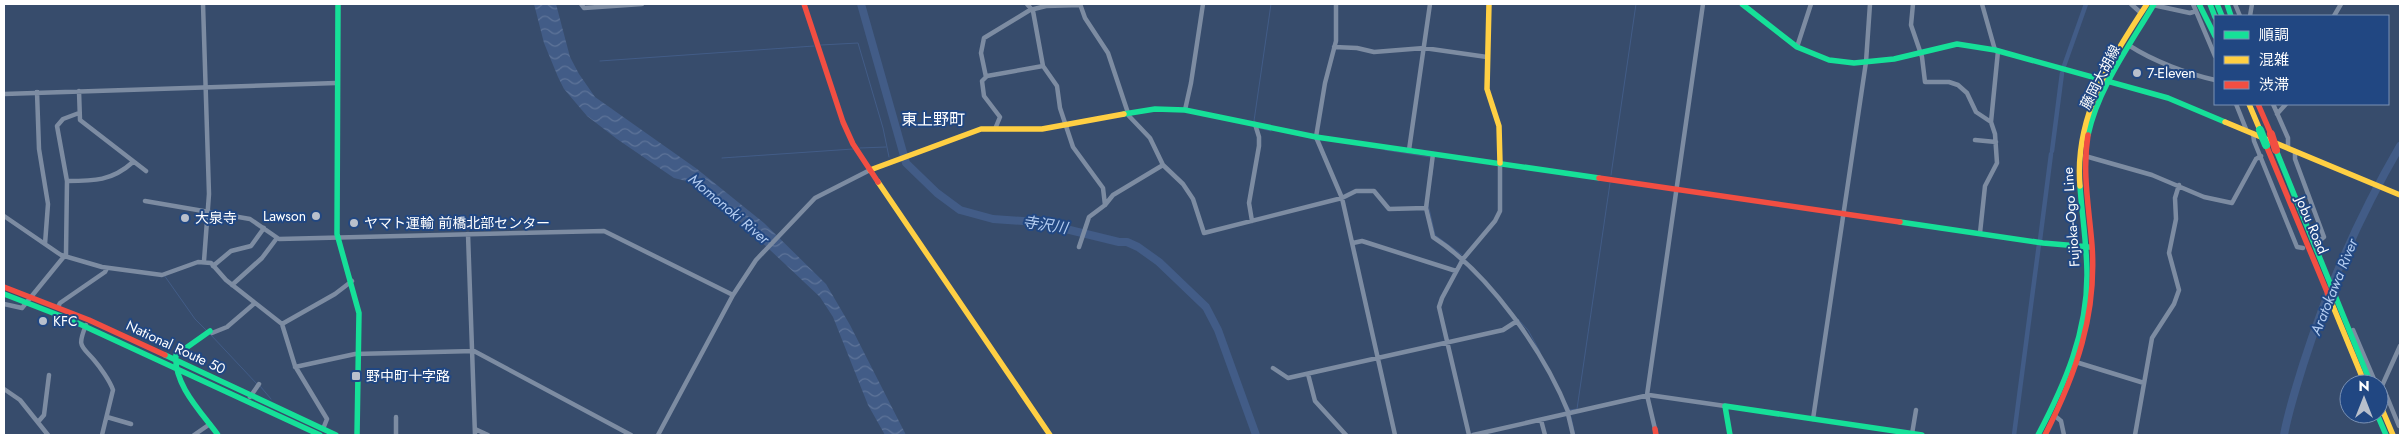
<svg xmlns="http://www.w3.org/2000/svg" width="2404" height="439" font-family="Jost,'Noto Sans JP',sans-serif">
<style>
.water{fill:url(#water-waves)}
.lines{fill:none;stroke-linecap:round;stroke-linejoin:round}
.stream{stroke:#425c87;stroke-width:1}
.canal{stroke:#425c87;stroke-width:4.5}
.river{stroke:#425c87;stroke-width:8}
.street{stroke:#7d8ca2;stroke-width:4.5}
.fast{stroke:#16e098;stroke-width:5.5}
.slow{stroke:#ffcf43;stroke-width:5.5}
.jam{stroke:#f24e42;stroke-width:5.5}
.fast-bridge{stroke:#16e098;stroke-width:8}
.jam-bridge{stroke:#f24e42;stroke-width:8}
.poi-dot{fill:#b9c0cc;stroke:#214782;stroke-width:2}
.labels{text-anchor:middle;stroke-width:4;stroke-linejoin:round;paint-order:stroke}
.poi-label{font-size:14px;fill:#fff;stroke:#214782;text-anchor:start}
.street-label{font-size:14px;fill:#fff;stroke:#214782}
.water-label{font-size:15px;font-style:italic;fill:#b3ccf0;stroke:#214782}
.quarter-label{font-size:16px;fill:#fff;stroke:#214782}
</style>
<defs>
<pattern id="water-waves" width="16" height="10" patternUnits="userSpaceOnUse" patternTransform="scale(1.25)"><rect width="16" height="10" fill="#425c87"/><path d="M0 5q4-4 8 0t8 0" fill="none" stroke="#5e7499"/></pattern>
</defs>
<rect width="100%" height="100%" fill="#374c6c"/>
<path class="water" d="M534,4H556L570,57L579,74L595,97L697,169L764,223L826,284L850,325L906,435H885L868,405L833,317L820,297L718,201L690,182L674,178L617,139L587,116L564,89L558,77L544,43Z"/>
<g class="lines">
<path class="stream" d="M821,45L858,43L883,128L889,157
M600,61L814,46
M1254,121L1271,4
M1259,128L1271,131
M860,148L886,147
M1385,150L1430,157
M722,158L853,149
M1432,175L1434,157
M1611,175L1636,4
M1428,204L1435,235L1462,255
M164,275L195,319L207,331
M1514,315L1528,330L1540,352
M210,334L257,384
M260,386L271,399
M1566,403L1570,410L1577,409L1610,183
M1571,417L1575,435"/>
<path class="canal" d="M2064,66L2086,4
M2052,151L2062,73
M2040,240L2051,154
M2014,435L2039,244"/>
<path class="river" d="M861,4L906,163L937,193L960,210L993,219L1037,222L1119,242H1127L1138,247L1159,262L1206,307L1218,330L1256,435
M2284,435C2288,412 2296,388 2303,365C2327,289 2360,215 2400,146"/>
<path class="street" d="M203,4L209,194L204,261
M581,4L584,8L642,4
M1027,4L1033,11L1043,66L1057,86L1060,108L1073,147L1103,188L1105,205
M1080,4L1085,18L1108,53L1129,116L1150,138L1163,165L1183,184L1193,199L1204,233L1342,198L1356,191H1374L1389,209L1426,208
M1336,4V41L1325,83L1316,137L1342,198L1395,435
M1913,4L1911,25L1922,57L1925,82H1949L1958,85L1967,93L1976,112L1991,122
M1982,4L1995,50
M2131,4L2141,13
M2193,4L2215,56
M2235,4L2240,16
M2153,5L2190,13L2196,11
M2250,16L2252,4
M2334,16L2341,4
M2130,46C2153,61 2188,74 2215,80
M1334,47L1357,48L1374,52L1424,48L1487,57
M1797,47L1811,4
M986,77L981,53L984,38L1030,10L1046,6L1080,5
M79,91L80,120L146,171
M37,92L39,149L48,204L45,244
M4,94L336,83
M2236,104L2246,129
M2273,104L2288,138V147
M1185,110L1191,83L1203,4
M2277,114L2286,104
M995,129L1000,117L984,96L982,81L987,76L1043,66
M2253,133L2254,141L2297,247L2303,248
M1975,140L1996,142
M1409,150L1430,4
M2295,151V159L2324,237L2319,241
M1433,154L1426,208L1433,237C1489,273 1545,353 1569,414
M2085,156L2152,175L2204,197L2232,203L2256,159L2261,156
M67,181C94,181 112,181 133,162
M145,201L250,219L279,239L604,231L733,295
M4,216L61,255L102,267L162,275L198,262L211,263L226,280L282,324L295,366L327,419L323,429
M1252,221L1249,203L1259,146V137L1255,124
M1980,233L1985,186L1997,163L1995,134L1991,122L1998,51
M468,234L475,435
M1353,243L1362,241L1456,271
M1079,247L1089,217L1105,205L1113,195L1163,165
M213,266L231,251L251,246L264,228
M232,285L262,258L277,238
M4,304L22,308L66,254L67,181L57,126L63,119L79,113
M58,307L60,303L105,272L107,268
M282,324L335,294L352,281
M86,325C77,347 81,345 94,360C100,367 110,381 113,390L102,435
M2353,330L2376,384
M212,333L227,327L255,303
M2079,363L2144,383
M295,367L355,354L474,351L631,435
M1273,368L1288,378L1503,330L1517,321
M1308,374L1315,401L1346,435
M2380,388L2385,392L2399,426
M2381,388L2400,346
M4,389L20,400L48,435
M250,397L259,384
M1568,414L1573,435
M2055,416L2061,421L2064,435
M107,417L131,424
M396,417V435
M1813,419L1866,62L1870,4
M1541,420L1545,435
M38,422L44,415L49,375
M475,429L488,435
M1655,429L1647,395L1703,4
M1912,434L1916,410
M194,435L210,424
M658,435L733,295L756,260L815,198L870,170
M1469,435L1439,307L1442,298L1463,259L1495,221L1500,211V163
M1473,435L1649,395L1725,406
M2135,435L2152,338L2174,304L2179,290L2169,253L2176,219L2175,198L2179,185"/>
<path class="fast" d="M338,4L337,234L359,313L357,435
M1742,4L1797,47L1829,60L1854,63L1894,59L1957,44L1995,50L2168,98L2225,122
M2199,4L2215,36
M2210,4L2215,17
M2217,4L2222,16
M2227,4L2231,16
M1124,114L1155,109L1185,110L1316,137L1599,178
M2088,135C2098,88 2130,45 2154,4
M2276,150L2371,384
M1900,222L2043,243L2090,247
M4,294L71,320L320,435
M210,331L176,355C173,384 202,413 218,435
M165,355L336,435
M2377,414L2386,435
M1730,435L1725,406L1922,435
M2038,435C2065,384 2087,333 2087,275C2087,245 2082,216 2080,186"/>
<path class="slow" d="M1489,4L1487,89L1499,126L1500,163
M2249,104L2260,130
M2225,122L2400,195
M870,170L981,129H1042L1124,114
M878,182L1050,435
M2080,186C2074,117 2111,59 2147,4
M2330,299L2365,384
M2379,402L2393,435"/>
<path class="jam" d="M804,4L843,122L853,144L878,182
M2258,104L2271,134
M2266,145L2330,299
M1599,178L1900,222
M4,287L89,320L165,355
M1655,429L1656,435
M2045,435C2076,374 2097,315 2092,245C2089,208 2082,172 2088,135"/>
<path class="fast-bridge" d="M2260,130L2266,145"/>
<path class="jam-bridge" d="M2271,134L2276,150"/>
</g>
<g class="poi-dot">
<circle cx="2137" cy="73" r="5"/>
<circle cx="316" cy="216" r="5"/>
<circle cx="185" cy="218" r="5"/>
<circle cx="354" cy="223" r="5"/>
<circle cx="43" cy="321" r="5"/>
<rect x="351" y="371" width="10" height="10" rx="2.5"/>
</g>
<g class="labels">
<g class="poi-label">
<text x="2147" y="78">7-Eleven</text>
<text x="306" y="221" text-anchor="end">Lawson</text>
<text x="195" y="223">大泉寺</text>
<text x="364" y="228">ヤマト運輸 前橋北部センター</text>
<text x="53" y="326">KFC</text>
<text x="366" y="381">野中町十字路</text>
</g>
<g class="street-label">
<text transform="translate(2100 77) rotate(-63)" y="5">藤岡大胡線</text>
<text transform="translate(2071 217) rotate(-94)" y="5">Fujioka-Ogo Line</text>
<text transform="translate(2312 225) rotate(67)" y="5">Jobu Road</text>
<text transform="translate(176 347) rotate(25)" y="5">National Route 50</text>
</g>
<g class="water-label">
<text transform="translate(729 209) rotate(40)" y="5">Momonoki River</text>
<text transform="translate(1045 225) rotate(9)" y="5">寺沢川</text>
<text transform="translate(2334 287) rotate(-68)" y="5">Aratokawa River</text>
</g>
<g class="quarter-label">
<text x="933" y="125">東上野町</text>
</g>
</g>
<rect width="2404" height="439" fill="none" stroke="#ffffff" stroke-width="10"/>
<rect x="2214" y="15" width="175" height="90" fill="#214782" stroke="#7a91b4"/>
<rect x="2224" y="31" width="25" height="8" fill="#16e098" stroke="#7a91b4"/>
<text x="2259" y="40" font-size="15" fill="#ffffff">順調</text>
<rect x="2224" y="56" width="25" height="8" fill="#ffcf43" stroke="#7a91b4"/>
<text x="2259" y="65" font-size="15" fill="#ffffff">混雑</text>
<rect x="2224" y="81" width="25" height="8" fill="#f24e42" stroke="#7a91b4"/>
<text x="2259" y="90" font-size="15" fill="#ffffff">渋滞</text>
<g transform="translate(2364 399)"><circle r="24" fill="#214782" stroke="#7a91b4"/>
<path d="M0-4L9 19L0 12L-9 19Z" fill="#b9c0cc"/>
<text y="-8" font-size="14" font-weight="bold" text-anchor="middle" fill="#ffffff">N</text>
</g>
</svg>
